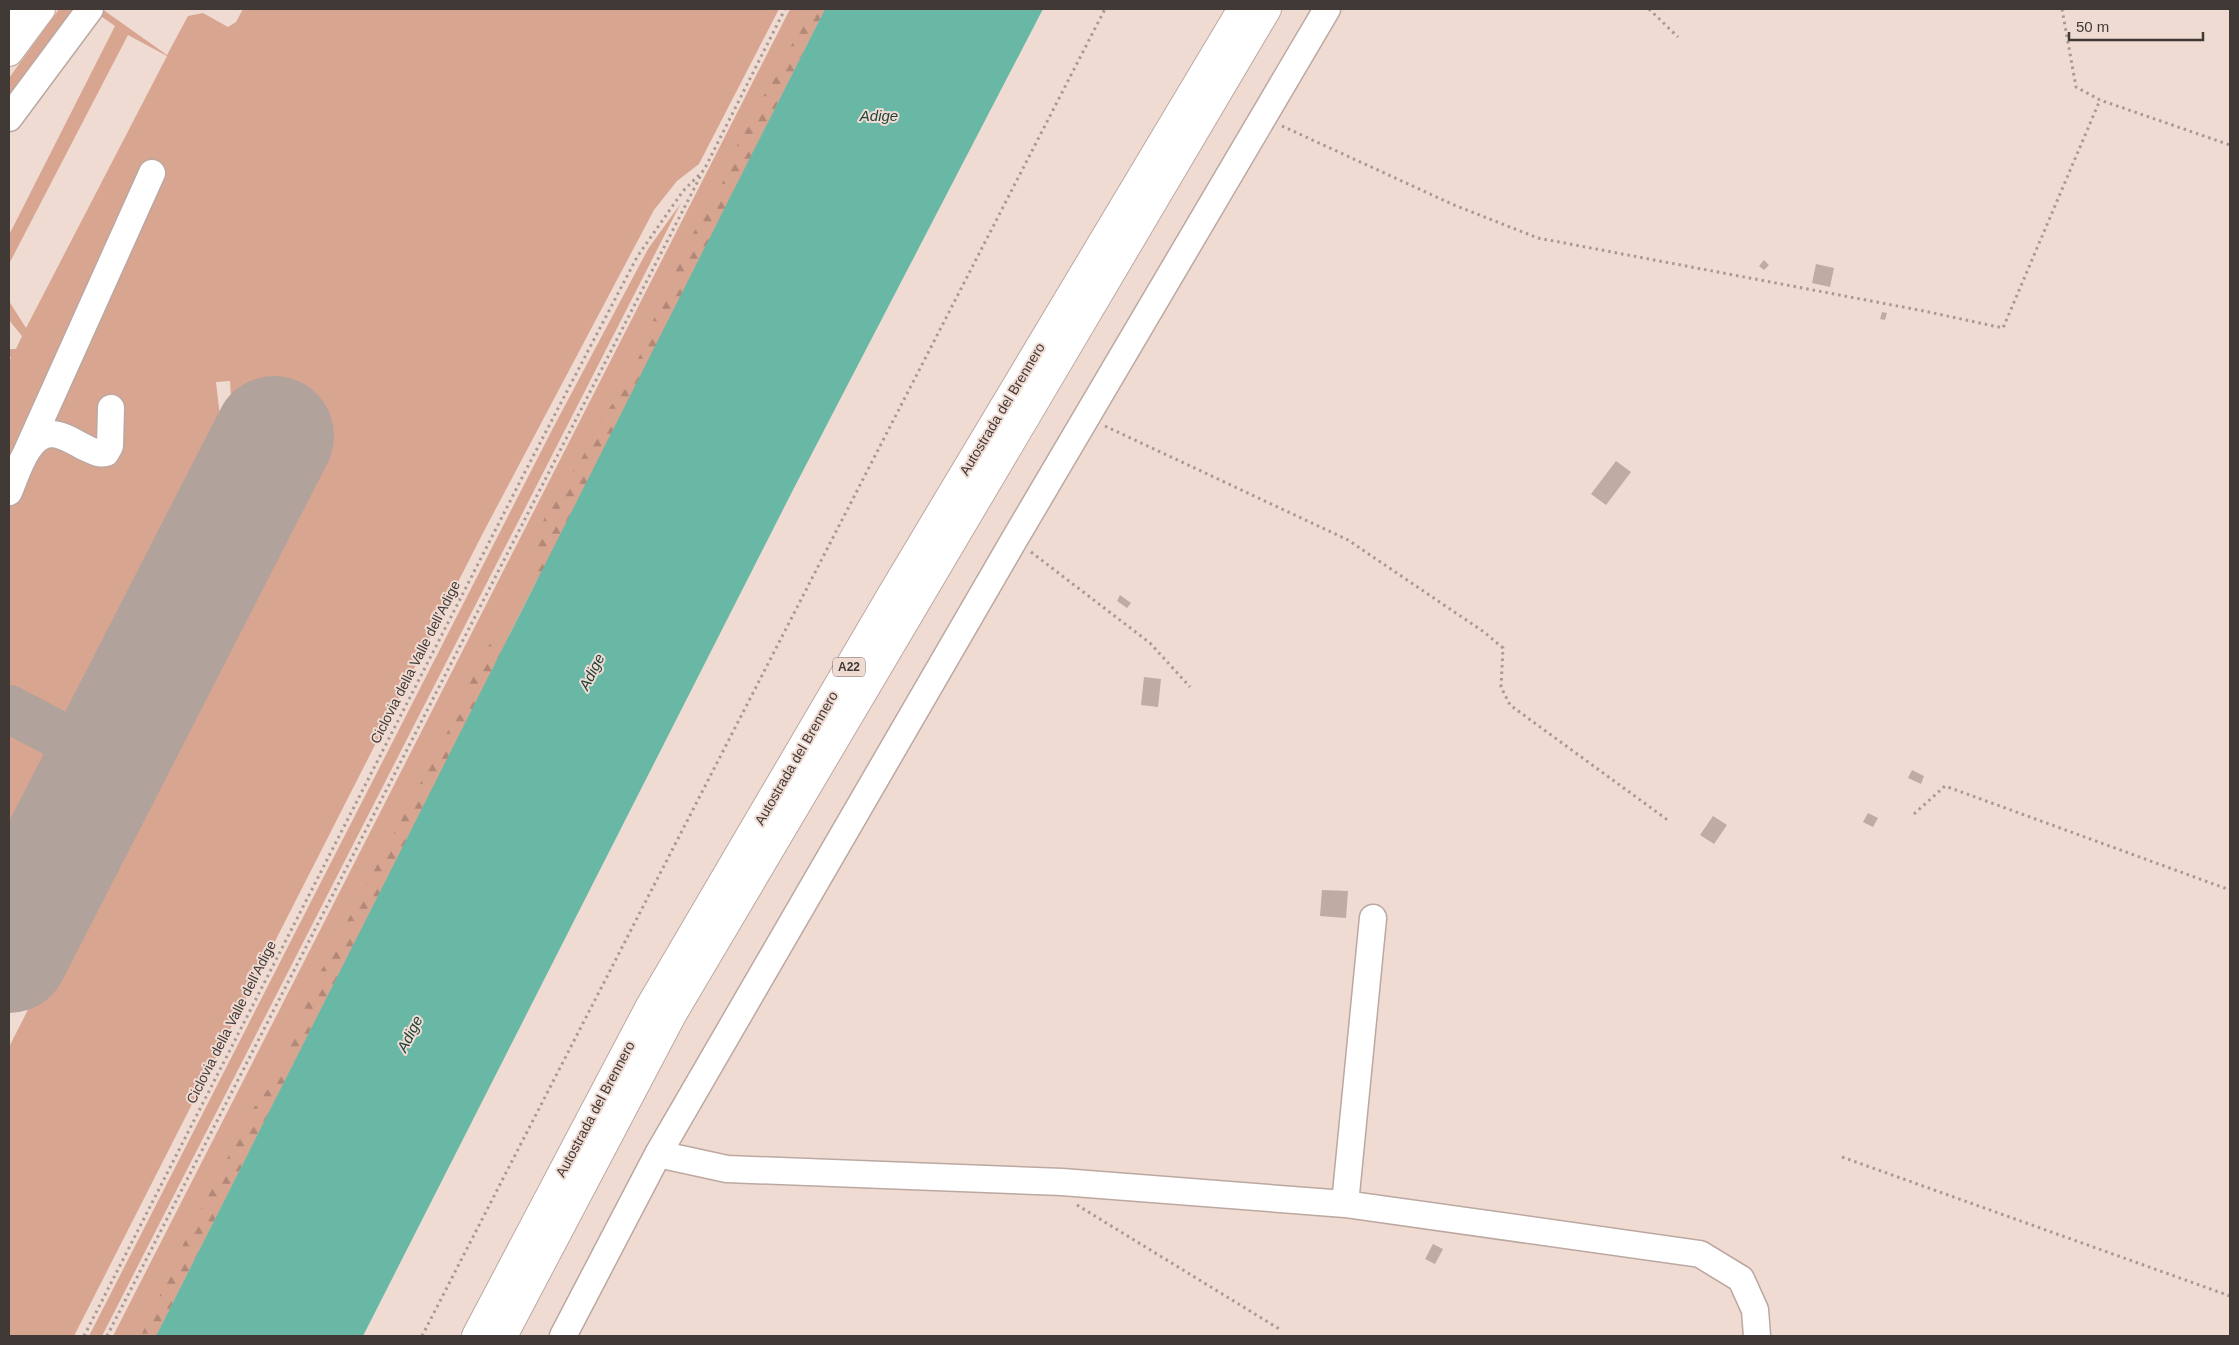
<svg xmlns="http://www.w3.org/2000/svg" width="2239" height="1345" font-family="Arial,sans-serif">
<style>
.grass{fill:#d8a591}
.forest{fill:url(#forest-firs)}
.water{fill:#69b8a5}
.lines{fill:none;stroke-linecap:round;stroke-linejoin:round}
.taxiway{stroke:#b2a29c;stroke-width:48}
.runway{stroke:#b2a29c;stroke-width:120}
.building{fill:#bfaba3}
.minor-casing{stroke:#bca8a1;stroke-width:29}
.highway-casing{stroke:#bca8a1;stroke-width:30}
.path{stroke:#a89992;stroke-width:3;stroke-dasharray:2.5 4;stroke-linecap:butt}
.minor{stroke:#fff;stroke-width:26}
.highway{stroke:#fff;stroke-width:28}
.labels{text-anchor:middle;stroke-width:4;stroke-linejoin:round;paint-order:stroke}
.shield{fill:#f0dbd3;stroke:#766a64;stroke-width:1}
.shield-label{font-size:12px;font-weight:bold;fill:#413935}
.street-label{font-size:14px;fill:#413935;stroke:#f0dbd3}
.water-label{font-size:15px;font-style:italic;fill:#1e433b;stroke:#f0dbd3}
</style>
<defs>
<pattern id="forest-firs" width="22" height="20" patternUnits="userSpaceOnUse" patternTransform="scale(1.25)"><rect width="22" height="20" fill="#d8a591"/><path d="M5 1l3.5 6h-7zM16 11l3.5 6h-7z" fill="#b18777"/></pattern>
</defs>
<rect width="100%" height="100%" fill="#f0dbd3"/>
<path class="grass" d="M59,9H84L9,110V78Z
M97,9H102L167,55L188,16L203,13L228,27L236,22L243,9H779L699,164L677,181L654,210L484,531L74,1336H9V1047L311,455L232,414L230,381L216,382L223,443L75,730L66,734L9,704V501L30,453L44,439H60L106,458L111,454L114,409L108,408L105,446L102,449L69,436L44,431L25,446L9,481V363L11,357H9V349H16L22,336L9,320V301L26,328L167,56L128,35L9,264V235L115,26L95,12Z
M790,9H825L156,1336H113Z
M681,203L102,1336H89L553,428L648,249Z
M9,715L61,742L65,747L9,860Z"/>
<path class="forest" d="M808,9H825L537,583L535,563L540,532L549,503L581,460L597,427L622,389L650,336H660L651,325L691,237L724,180L731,158L758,105L782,66Z
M500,635H510L156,1336H141L185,1241L251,1112L271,1085L283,1063L313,986L449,729L486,648Z"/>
<path class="water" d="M825,9H1043L794,488L363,1336H156Z"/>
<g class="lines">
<path class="taxiway" d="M9,709L107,760"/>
<path class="runway" d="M9,953L274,436"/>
</g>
<path class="building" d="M1764,260L1769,265L1764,270L1759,266Z
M1816,264L1834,268L1830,287L1812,283Z
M1882,312L1887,313L1885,320L1880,319Z
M1616,461L1631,472L1606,505L1591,494Z
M1120,595L1131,603L1127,608L1117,601Z
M1144,677L1161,679L1158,707L1141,705Z
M1912,770L1924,776L1921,784L1908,778Z
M1868,813L1878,818L1873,827L1863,822Z
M1713,816L1727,825L1714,844L1700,835Z
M1322,890L1348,891L1346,918L1320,916Z
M1433,1244L1443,1249L1435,1264L1425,1259Z"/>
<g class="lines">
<defs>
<path id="minor" d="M9,118L90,9
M26,453L152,173
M9,492C17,474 27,435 51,434C63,434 74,442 84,447C91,450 98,455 106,453L110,446L111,408
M658,1154L727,1169L1062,1182L1345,1204L1700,1254L1741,1279L1755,1310L1757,1336
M1345,1204L1373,918
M563,1336L658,1154L1014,540L1327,9"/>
<path id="highway" d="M9,16L14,9
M9,52L41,9
M476,1336L650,1006L890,597L1242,9
M503,1336L672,1015L1267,9"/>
</defs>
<use href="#minor" class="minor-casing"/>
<use href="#highway" class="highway-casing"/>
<path class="path" d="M1649,9L1678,37
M2062,9L2076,87L2100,100L2230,145
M1282,126L1454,205L1538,238L1924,311L2003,328L2100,100
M1105,426L1348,540L1484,632L1503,648L1501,687L1510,705L1669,821
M1031,552L1150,643L1190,687
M1914,814L1945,786L2230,890
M1842,1157L2230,1296
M1077,1205L1281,1330
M84,1336L528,466L637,257L683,191L704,170L785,9
M107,1336L701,175
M422,1336L1105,9"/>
<use href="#minor" class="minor"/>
<use href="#highway" class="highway"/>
</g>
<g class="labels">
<rect class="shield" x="833" y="657.5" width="32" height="19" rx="4"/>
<g class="shield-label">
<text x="849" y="671">A22</text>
</g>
<g class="street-label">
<text transform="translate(1002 409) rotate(-59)" y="5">Autostrada del Brennero</text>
<text transform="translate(415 662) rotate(-63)" y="5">Ciclovia della Valle dell'Adige</text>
<text transform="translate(796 758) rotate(-60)" y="5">Autostrada del Brennero</text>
<text transform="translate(231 1022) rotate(-63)" y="5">Ciclovia della Valle dell'Adige</text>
<text transform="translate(595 1109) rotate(-62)" y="5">Autostrada del Brennero</text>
</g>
<g class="water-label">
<text x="879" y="121">Adige</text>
<text transform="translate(592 672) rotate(-63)" y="5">Adige</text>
<text transform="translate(410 1034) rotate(-63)" y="5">Adige</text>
</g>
</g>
<rect width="2239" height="1345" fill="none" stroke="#413935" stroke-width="20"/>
<path d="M2069 32v8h134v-8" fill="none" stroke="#413935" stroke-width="2.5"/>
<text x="2076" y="32" font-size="15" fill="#413935" stroke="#f0dbd3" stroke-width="4" paint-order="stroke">50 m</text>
</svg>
